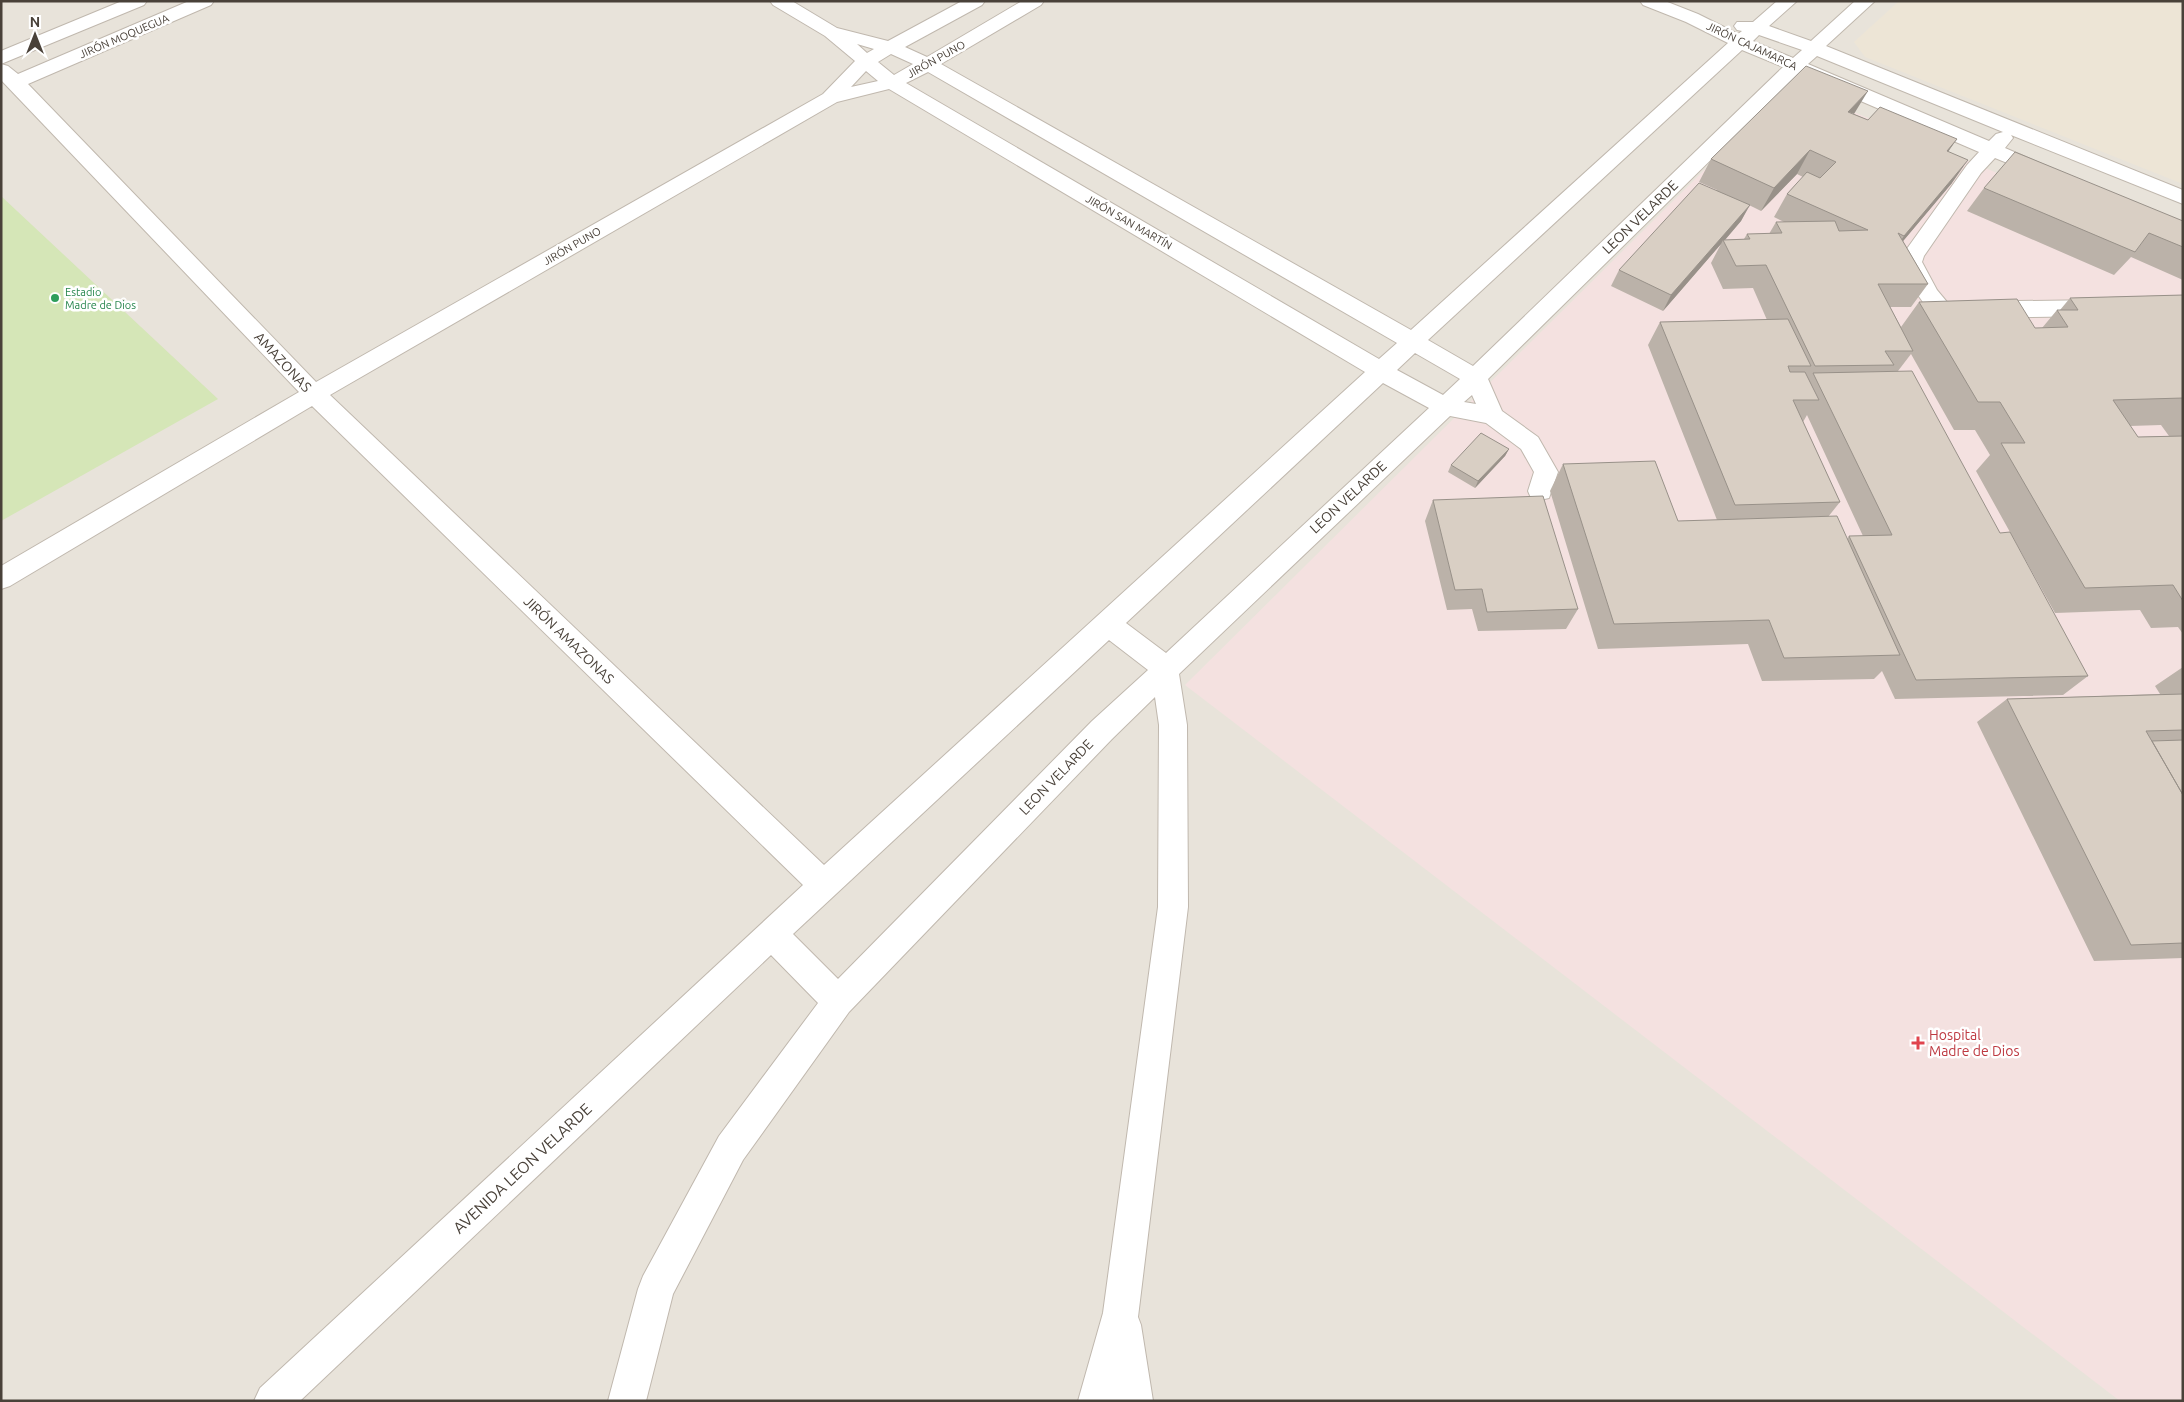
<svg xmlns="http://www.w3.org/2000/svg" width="2184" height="1402" font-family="Ubuntu,sans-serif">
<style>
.residential{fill:#e8e3da}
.education{fill:#ede5d6}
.medical{fill:#f4e1e0}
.green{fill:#d5e6b7}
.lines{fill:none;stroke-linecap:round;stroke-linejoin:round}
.minor-casing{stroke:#c0b8ae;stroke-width:2}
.minor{fill:#fff;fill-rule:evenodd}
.wall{fill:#bbb2a9;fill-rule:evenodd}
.shaded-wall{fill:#989189}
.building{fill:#d9cfc4;stroke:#989189}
.leisure-dot{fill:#2e9e5b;stroke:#fff;stroke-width:2}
.health-dot{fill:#e0444e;stroke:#fff;stroke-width:2}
.labels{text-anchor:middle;stroke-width:5;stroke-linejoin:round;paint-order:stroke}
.far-street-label{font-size:11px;fill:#494139;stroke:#fff}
.far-leisure-label{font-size:11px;fill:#27864d;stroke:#fff;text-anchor:start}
.street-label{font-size:14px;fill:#494139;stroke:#fff}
.health-label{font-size:14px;fill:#be3a42;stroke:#fff;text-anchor:start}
.near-street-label{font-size:16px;fill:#494139;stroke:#fff}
</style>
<rect width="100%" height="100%" fill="#f5f1eb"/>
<path class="residential" d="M1,1H2183V1401H1Z"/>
<path class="education" d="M1899,1H2183V184L1865,57L1854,42Z"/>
<path class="medical" d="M1790,85L2183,252V1401H2120L1185,685Z"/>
<path class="green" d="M1,196L218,399L1,521Z"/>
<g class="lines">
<defs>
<path id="minor" d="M122,1H147L144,5L1,64V51Z
M189,1H214L211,5L28,84L316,382L823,94L855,61L825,36L773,5L770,1H792L837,28L888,41L962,1H985L982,5L905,47L927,57L1022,1H1044L1041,5L941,64L1411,330L1728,43L1686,22L1643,5L1640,1H1665L1698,14L1738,34L1742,31L1737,30L1734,26L1737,22H1753L1777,1H1797L1769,26L1811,41L1855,1H1875L1826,46L2183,190V204L2011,135L2013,138L2005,148L2051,168L2054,172L2051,176L2044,178L1995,158L1981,173L1924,256L1922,262L1937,290L1947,302L2100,300L2108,303L2111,308L2108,313L2100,316L1952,318L1941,317L1929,311L1918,295L1900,262L1906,250L1967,165L1979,152L1798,74L1488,379L1502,411L1538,437L1558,472L1549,498L1540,500L1531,498L1528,491L1534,472L1521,449L1486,423L1450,416L1179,674L1187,725L1188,907L1138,1317L1141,1325L1153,1401H1078L1103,1313L1158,907L1159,725L1155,697L1112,739L849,1012L743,1160L673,1294L646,1401H608L638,1289L643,1276L719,1136L818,1003L771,955L300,1401H254L260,1388L803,885L312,406L10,586L1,589V566L299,392L1,80V64L8,66L18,74ZM1759,35L1802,50L1793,58L1753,41ZM857,44L874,49L867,53ZM1742,50L1783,67L1473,366L1428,340ZM891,54L913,64L894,75L878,62ZM1817,56L2003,132L1996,134L1989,141L1808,64ZM866,71L878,81L851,87ZM928,72L1397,343L1379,359L906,83ZM889,89L1365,372L824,865L330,395L837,102ZM1415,353L1460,379L1443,395L1397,370ZM1383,383L1429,408L1166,653L1126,623ZM1472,395L1476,404L1464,402ZM1109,640L1148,670L1092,721L838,979L793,934Z"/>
</defs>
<use href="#minor" class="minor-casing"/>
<use href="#minor" class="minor"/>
</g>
<path class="wall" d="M1854,114L1868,120L1957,139L1948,151L1952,183L1903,241L1928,284L1911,307H1890L1901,327L1919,302L2035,328H2042L2057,310H2060L2070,298L2183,295V634L2178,627L2151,628L2140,610L2055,613L1976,471L1990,455L1975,430H1954L1911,354L1898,371L2000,533L2088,676L2063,695L1895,699L1882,671L1874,679L1762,681L1748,644L1598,649L1550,491L1563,464L1678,521L1717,520L1648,345L1660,322L1767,320L1753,288L1723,289L1711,263L1721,244L1663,311L1611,286L1619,270L1717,190L1699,182L1711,159ZM1797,174L1803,177L1787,194L1774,217L1784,222H1776L1769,234H1747L1744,239L1725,240L1741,221L1749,205L1761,211ZM1807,415L1863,536H1849L1847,539L1828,517L1840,502L1803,422ZM2161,425L2169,436L2138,437L2130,426Z
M1984,188L2183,221V280L2131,257L2114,275L1967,211Z
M1509,449L1505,456L1475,488L1448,472L1451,465Z
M1433,500L1578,609L1566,629L1478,631L1472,609L1447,610L1425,521Z
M2183,667V958L2094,961L1977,722L2007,699L2160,694L2155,686Z"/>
<path class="shaded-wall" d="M1868,91L1854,114L1848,112Z
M1957,139L1941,162L1947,151Z
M1810,150L1797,174L1761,211L1774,188Z
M1968,160L1952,183L1888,259L1904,236Z
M1750,205L1741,221L1724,241L1723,240L1721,244L1663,311L1671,295Z
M1509,449L1505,456L1475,488L1478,481Z"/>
<path class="building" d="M1806,66L1868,91L1848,112L1868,120L1880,107L1957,139L1947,151L1968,160L1904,236L1898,233L1928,284H1878L1913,351H1885L1894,365L1815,366L1766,265L1736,266L1723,240L1750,239L1747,234L1782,233L1776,222L1835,221L1839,231L1868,230L1787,194L1807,172L1820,178L1836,162L1810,150L1774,188L1711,159Z
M2015,152L2183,221V247L2149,233L2135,252L1984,188Z
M1699,183L1750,205L1671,295L1619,270Z
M2183,295V398L2113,400L2138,437L2183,436V601L2173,585L2085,588L2001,443H2025L2000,402H1978L1919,302L2017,299L2035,328L2068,327L2057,310H2078L2070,298Z
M1788,319L1811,366H1788L1790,372H1805L1819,400H1793L1840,502L1735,505L1660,322Z
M1912,371L2000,533L2010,532L2088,676L1916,680L1849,536L1892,535L1813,373Z
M1481,433L1509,449L1478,481L1451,465Z
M1655,461L1678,521L1837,516L1900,655L1784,658L1769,620L1614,624L1563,464Z
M1543,496L1578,609L1487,612L1482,589L1455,590L1433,500Z
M2183,694V730L2146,731L2183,795V943L2131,945L2007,699Z
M2183,740V795L2152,741Z"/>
<circle class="leisure-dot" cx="55" cy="298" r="5"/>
<path class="health-dot" d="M1915.5 1035.5h5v5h5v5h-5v5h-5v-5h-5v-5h5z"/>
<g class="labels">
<g class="far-street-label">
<text transform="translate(124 36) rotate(-23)" y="4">JIRÓN MOQUEGUA</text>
<text transform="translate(1752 46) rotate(25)" y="4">JIRÓN CAJAMARCA</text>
<text transform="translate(936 59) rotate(-29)" y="4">JIRÓN PUNO</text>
<text transform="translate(1129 222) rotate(30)" y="4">JIRÓN SAN MARTÍN</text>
<text transform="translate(572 246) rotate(-30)" y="4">JIRÓN PUNO</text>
</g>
<g class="far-leisure-label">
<text x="65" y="296">Estadio<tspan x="65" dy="13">Madre de Dios</tspan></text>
</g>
<g class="street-label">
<text transform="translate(1640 217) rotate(-44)" y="5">LEON VELARDE</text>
<text transform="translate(283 362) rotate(47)" y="5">AMAZONAS</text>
<text transform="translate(1348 497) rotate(-43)" y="5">LEON VELARDE</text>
<text transform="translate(569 640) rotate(44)" y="5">JIRÓN AMAZONAS</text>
<text transform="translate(1056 777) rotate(-46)" y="5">LEON VELARDE</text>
</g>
<g class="health-label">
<text x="1929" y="1040">Hospital<tspan x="1929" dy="16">Madre de Dios</tspan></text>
</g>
<g class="near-street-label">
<text transform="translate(522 1168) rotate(-43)" y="6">AVENIDA LEON VELARDE</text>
</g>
</g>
<rect width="2184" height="1402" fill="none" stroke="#494139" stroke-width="5"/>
<g transform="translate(35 35)" stroke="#ffffff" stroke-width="4" paint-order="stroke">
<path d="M0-4L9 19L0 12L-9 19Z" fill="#494139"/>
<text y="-8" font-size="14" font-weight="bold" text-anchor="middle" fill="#494139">N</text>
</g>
</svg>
